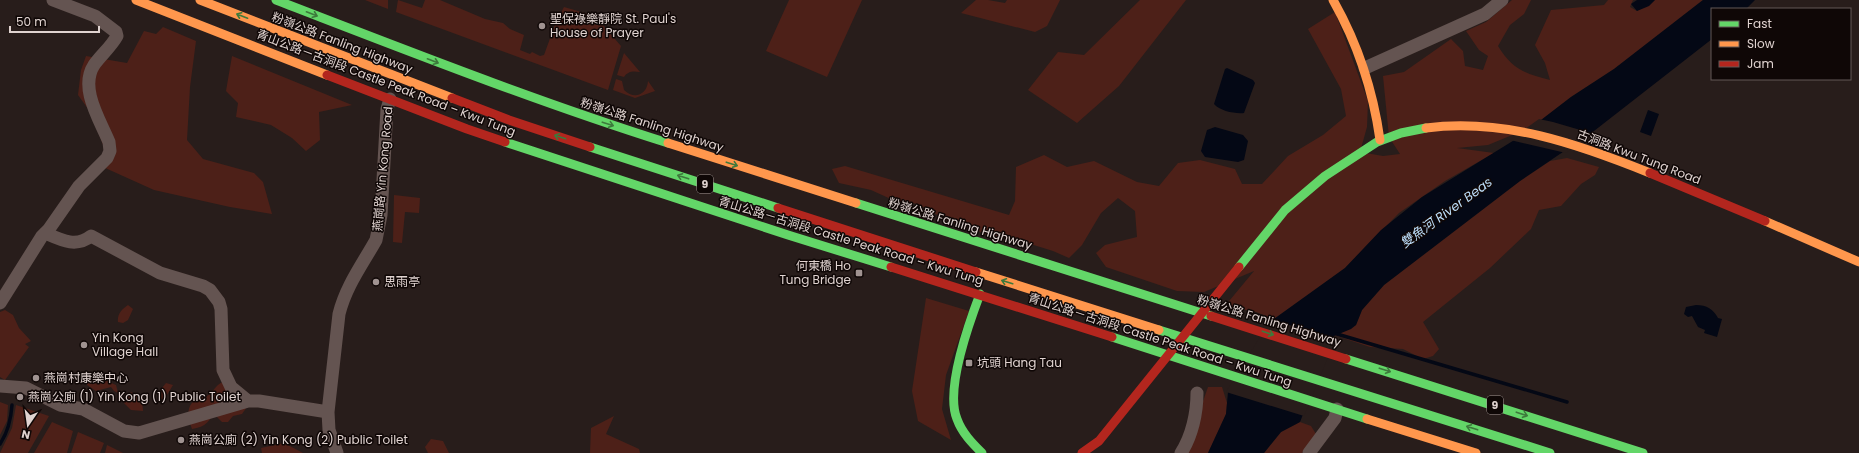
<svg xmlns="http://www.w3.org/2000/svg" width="1859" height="453" font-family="Poppins,'Noto Sans SC',sans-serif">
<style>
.green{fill:#4d2018}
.water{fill:#040815}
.pier{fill:#281d1b}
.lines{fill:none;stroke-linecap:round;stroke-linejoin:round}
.stream{stroke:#040815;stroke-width:3.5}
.street{stroke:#645451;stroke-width:13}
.fast{stroke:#63d668;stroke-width:9}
.slow{stroke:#ff974d;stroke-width:9}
.jam{stroke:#b3261e;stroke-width:9}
.oneway{stroke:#3d793c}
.poi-dot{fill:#a09391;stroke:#0f0706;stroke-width:1.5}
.labels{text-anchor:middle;stroke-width:3;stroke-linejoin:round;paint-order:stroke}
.shield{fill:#0f0706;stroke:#a19693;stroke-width:1}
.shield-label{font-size:11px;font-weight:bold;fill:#e0d3d0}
.poi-label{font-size:12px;fill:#e0d3d0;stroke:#0f0706;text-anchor:start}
.street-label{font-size:12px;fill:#e0d3d0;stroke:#0f0706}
.water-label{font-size:13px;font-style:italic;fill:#bddefa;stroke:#0f0706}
</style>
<rect width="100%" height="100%" fill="#281d1b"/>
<path class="green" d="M365,0H388V9Z
M398,0L422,8L425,0H440L485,19L503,23L510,29L524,35L520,50L530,54L532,52L540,56L544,55L556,22L564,7L595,16L621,46L608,90L396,12Z
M789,0H862L827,77L766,51Z
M976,0H988L1005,3L1007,0H1060L1047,26L1035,32L961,13Z
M1140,0H1186L1119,86L1077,123L1028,90L1058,52L1084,55Z
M1512,0H1531L1524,14L1510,25L1498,46C1512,69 1525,74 1550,80L1545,63L1535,45L1551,10L1604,5L1608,0H1633L1630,7L1637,11L1655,0H1703L1614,69L1571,97L1534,126L1488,145L1457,148L1494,153L1445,181L1399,213L1345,268L1274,319L1256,312L1225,306L1254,271L1204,292L1177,291L1106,267L1096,253L1105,245L1137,237L1135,211L1118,198L1101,213L1082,245L1069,258L1053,251L1014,239L983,234L968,223H952L918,204L893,200L871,190L839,183L832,169L845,166L1009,215L1015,201L1016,167L1044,155L1067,167L1094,161L1137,182L1159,186L1178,163L1200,160L1235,169L1242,184H1262L1288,156L1323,135L1346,116L1341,89L1308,29L1335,12L1368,101L1367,127L1360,152L1383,156L1400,154L1389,137L1383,76L1404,72L1451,39L1463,51L1465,66L1483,70L1488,56L1479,50L1466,31L1486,22Z
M163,27L196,41L190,87L187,140L203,159L254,173L263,182L272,214L230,207L154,190L103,167L105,150L91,113L78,95L81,70L86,56L127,63L144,31L156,34Z
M624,53L640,72C633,71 628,71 624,77L617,75Z
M232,56L352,105L319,112L320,140L306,151L292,138L271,125L236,117L238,103L226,91Z
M616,79L622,81L624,90C634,100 647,95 648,81L655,91L635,98L613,90Z
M1567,158L1599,167L1595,175L1581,184L1561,206L1539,210L1531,229L1490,268L1423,322L1439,349L1433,356L1423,359L1403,349L1370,347L1334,335L1356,325L1362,310L1384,285L1520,181L1550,161Z
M394,195L420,198L419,213L405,212L402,243L393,242Z
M926,298L969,311L946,375L942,409L951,440L918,421L912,391Z
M128,305L133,309L128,320L123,323L118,322C117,314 122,309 128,305Z
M5,310L13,315L19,328L31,341L25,344L29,347L5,380L0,377V312Z
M90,373H107L113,376L109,382L116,385L118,393L114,391L111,387L96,391L87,385L86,377Z
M223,382L249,404L242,414L233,416L228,422H222L217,417L216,409C210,421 206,427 192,429C188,419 185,405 197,399C200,397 204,398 207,396C213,393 215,385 223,382Z
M166,383L173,385L164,400L160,398L162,388Z
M1208,387H1222L1227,403L1226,414L1208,453H1185Z
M131,392L142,400L143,411L131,410L124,403L126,397Z
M0,402L8,405L7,421L0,435Z
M16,405L49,416L28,453H0L12,428Z
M614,416L606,434L639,449L640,453H590L591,428Z
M52,422L73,431L67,453H34Z
M1300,422L1311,426L1316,434L1302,453H1264L1281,432Z
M78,432L104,443L100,453H71Z
M431,439L443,441L449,453H428L425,447Z
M284,443L303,453H262L261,448Z
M107,445L123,453H105Z"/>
<path class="water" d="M1637,0H1655L1649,6L1637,11L1631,4Z
M1703,0H1755L1746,9H1712V39L1594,131L1520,181L1384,285L1362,310L1356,325L1351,329L1334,336L1300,422L1281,432L1264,453H1208L1226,414L1228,392L1274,319L1345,268L1381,230L1422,197L1516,139L1571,97L1614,69Z
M1227,68L1253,80L1255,83L1244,113C1235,114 1220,111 1214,104L1225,69Z
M1648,110L1659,114L1651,136L1640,132Z
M1215,127L1243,135L1248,141L1244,160L1238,162L1205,157L1201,151L1207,130Z
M1696,305C1707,305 1713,309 1718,318L1722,319L1717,337L1704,333L1705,330L1698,327L1692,316L1688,317L1684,314L1686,307Z"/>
<path class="pier" d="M1539,119L1553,122L1594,134L1566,153L1510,140Z
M1271,319L1335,340L1304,416L1226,392Z"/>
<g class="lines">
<path class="stream" d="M1337,334L1567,402
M0,444C8,432 11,420 12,405"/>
<path class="street" d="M1365,68L1485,14L1502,0
M45,233C61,240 76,248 91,236L160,273L203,286L210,290L219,302L221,309L223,370L231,387L248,401
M0,303L42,236L49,229L79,186L107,158L110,151L109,142C100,120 79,88 94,65C101,55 111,47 117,36L116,32L95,16L53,0
M0,386L26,388L60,405L83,409L124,431L139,433L248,401H259L328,412L339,314C346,286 362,265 376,240L381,215L387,109L390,99
M328,412L329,430L337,453
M1181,453C1192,436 1197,413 1197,393
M1309,453L1335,418L1337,409"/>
<path class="fast" d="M276,0C406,50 535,101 668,143
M505,142L788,235L891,267
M590,147L778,208
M856,203L1211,316
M1239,267L1285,210L1325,176L1377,142L1401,133L1426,128
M980,294C969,323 945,390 957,419C962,433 972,443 982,453
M1159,330L1550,453
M1112,337L1367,419
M1346,359L1643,453"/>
<path class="slow" d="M136,0L327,75
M200,0L452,98
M1333,0C1358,44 1373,90 1380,140
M1426,128C1505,118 1578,144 1650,173
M668,143L856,203
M1765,221L1859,262
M976,272L1159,330
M1367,419L1476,453"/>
<path class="jam" d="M327,75L467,129L505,142
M452,98L509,120L590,147
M1650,173L1765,221
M778,208L976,272
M891,267L1112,337
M1211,316L1346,359
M1082,453L1099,441L1239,267"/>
</g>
<defs><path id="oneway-shaft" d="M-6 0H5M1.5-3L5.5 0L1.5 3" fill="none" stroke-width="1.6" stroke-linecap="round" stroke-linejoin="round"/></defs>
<g class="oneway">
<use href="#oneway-shaft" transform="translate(312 14) rotate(21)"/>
<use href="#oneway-shaft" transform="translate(242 16) rotate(-159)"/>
<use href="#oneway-shaft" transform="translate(433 61) rotate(21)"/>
<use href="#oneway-shaft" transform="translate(608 124) rotate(18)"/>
<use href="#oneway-shaft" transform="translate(560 137) rotate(-162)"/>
<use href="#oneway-shaft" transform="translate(732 164) rotate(18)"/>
<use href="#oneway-shaft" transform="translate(683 177) rotate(-162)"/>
<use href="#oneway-shaft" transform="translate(1007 282) rotate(-163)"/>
<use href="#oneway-shaft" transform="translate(1268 333) rotate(18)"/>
<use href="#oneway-shaft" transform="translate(1385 370) rotate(18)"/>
<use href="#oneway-shaft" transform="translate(1522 414) rotate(18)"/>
<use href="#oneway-shaft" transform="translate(1472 428) rotate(-162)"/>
</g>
<g class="poi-dot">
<circle cx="542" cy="26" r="4"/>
<rect x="855" y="269" width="8" height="8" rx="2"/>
<circle cx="376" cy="282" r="4"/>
<circle cx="84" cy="345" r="4"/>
<rect x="965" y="359" width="8" height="8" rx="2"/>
<circle cx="36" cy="378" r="4"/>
<circle cx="20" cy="397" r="4"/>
<circle cx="181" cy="440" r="4"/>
</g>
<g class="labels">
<g class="shield">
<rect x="697" y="175" width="16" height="18" rx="3"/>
<rect x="1487" y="396" width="16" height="18" rx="3"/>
</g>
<g class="shield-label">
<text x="705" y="188">9</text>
<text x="1495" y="409">9</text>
</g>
<g class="poi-label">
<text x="550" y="23">聖保祿樂靜院 St. Paul's<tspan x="550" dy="14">House of Prayer</tspan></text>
<text x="851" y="270" text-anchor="end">何東橋 Ho<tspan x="851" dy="14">Tung Bridge</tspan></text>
<text x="384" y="286">思雨亭</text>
<text x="92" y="342">Yin Kong<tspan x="92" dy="14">Village Hall</tspan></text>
<text x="977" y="367">坑頭 Hang Tau</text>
<text x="44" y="382">燕崗村康樂中心</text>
<text x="28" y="401">燕崗公廁 (1) Yin Kong (1) Public Toilet</text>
<text x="189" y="444">燕崗公廁 (2) Yin Kong (2) Public Toilet</text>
</g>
<g class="street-label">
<text transform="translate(342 43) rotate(21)" y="4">粉嶺公路 Fanling Highway</text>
<text transform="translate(386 83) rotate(21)" y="4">青山公路－古洞段 Castle Peak Road – Kwu Tung</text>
<text transform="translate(652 125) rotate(18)" y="4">粉嶺公路 Fanling Highway</text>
<text transform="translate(1639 157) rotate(21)" y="4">古洞路 Kwu Tung Road</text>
<text transform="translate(383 169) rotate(-85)" y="4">燕崗路 Yin Kong Road</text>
<text transform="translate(960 224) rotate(17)" y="4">粉嶺公路 Fanling Highway</text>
<text transform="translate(851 241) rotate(17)" y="4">青山公路－古洞段 Castle Peak Road – Kwu Tung</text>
<text transform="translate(1269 321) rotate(17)" y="4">粉嶺公路 Fanling Highway</text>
<text transform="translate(1160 340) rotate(18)" y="4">青山公路－古洞段 Castle Peak Road – Kwu Tung</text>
</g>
<g class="water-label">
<text transform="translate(1446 212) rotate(-36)" y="5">雙魚河 River Beas</text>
</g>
</g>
<rect x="1711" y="8" width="140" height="72" fill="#0f0706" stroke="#635957"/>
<rect x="1719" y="21" width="20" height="6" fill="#63d668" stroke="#635957"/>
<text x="1747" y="28" font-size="12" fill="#e0d3d0">Fast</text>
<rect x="1719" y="41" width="20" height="6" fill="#ff974d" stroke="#635957"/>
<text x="1747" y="48" font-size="12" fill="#e0d3d0">Slow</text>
<rect x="1719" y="61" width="20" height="6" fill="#b3261e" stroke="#635957"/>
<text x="1747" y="68" font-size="12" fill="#e0d3d0">Jam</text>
<g transform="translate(28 425) rotate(193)" stroke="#0f0706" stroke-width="3" paint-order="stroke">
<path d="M0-3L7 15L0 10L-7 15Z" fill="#e0d3d0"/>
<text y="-6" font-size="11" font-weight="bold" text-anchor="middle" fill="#e0d3d0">N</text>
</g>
<path d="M10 26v6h89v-6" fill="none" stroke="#e0d3d0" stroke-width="2"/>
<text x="16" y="26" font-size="12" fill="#e0d3d0" stroke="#0f0706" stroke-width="3" paint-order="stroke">50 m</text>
</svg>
